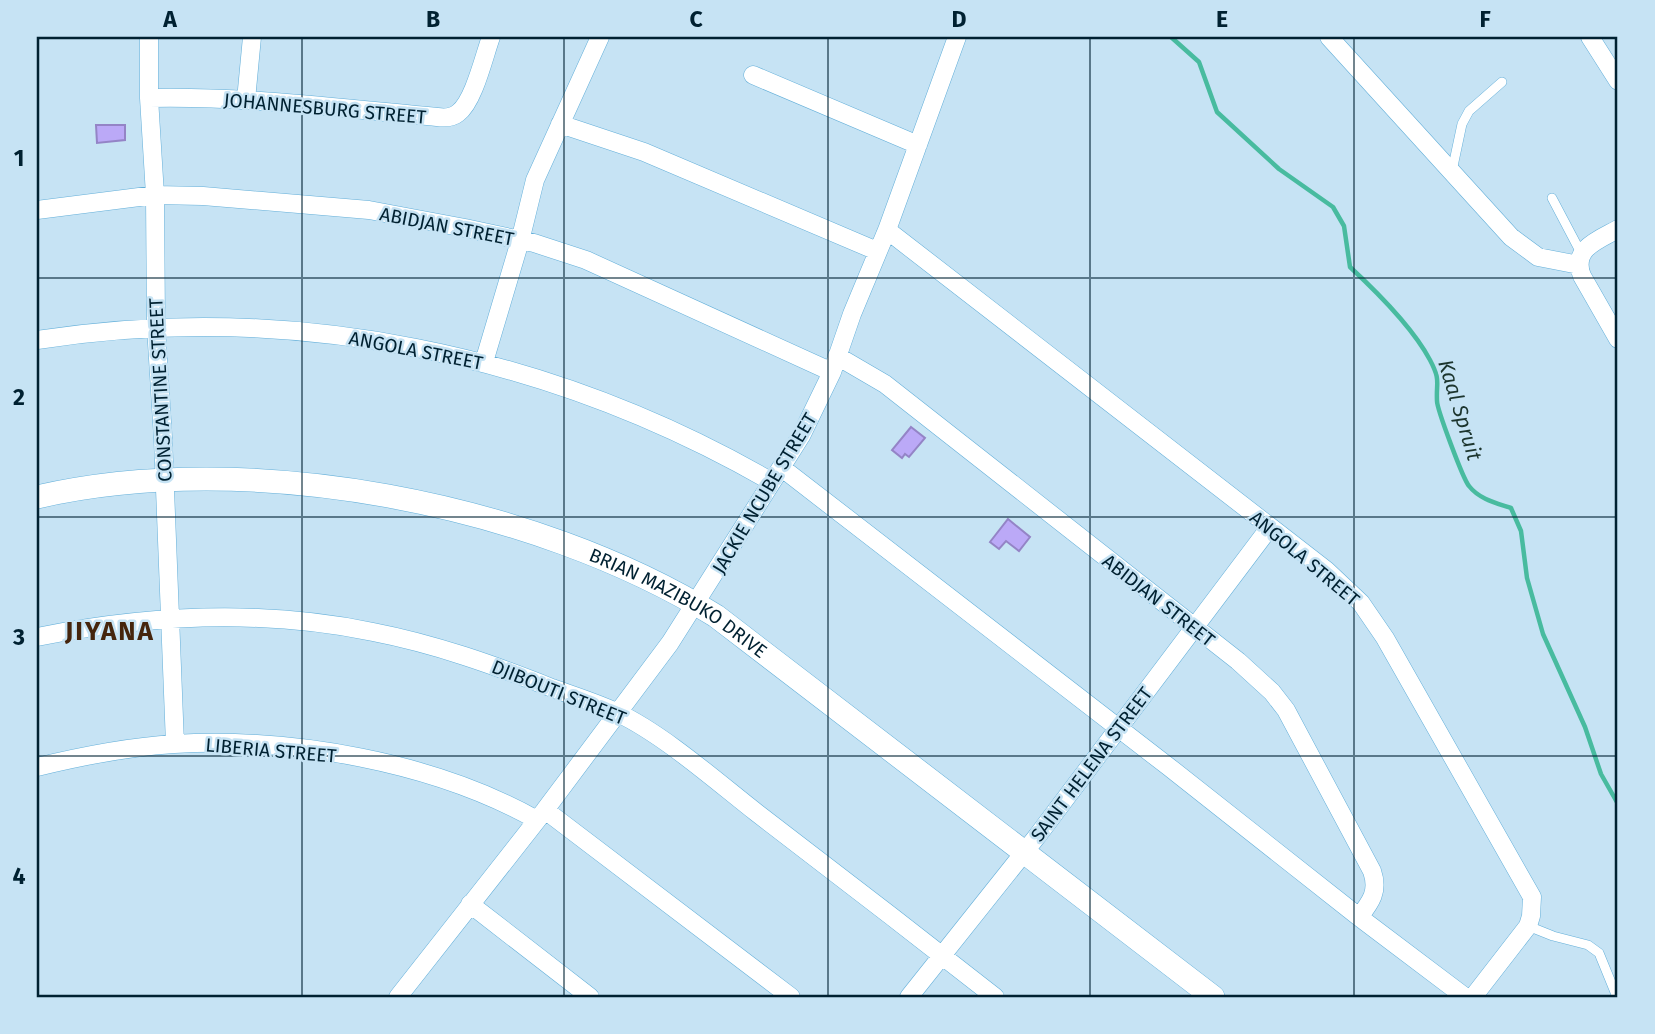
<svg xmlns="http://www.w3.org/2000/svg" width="1655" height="1034" font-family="'Fira Sans',sans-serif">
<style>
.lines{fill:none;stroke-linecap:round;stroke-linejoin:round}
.stream{stroke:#48bb9f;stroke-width:4.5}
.building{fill:#bba9f7;stroke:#9484c6;stroke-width:2}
.lane-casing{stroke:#63afd9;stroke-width:10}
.street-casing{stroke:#63afd9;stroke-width:19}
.secondary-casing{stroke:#63afd9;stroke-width:24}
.lane{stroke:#fff;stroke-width:9}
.street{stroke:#fff;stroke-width:18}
.secondary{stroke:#fff;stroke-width:23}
.grid{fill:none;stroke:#002131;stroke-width:2;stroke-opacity:0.55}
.labels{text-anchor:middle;stroke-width:5;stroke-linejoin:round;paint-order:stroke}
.street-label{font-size:19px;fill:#002131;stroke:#c6e3f4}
.water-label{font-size:21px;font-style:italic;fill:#1c352e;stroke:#c6e3f4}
.district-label{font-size:26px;font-weight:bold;letter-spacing:2px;fill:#45250d;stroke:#c6e3f4}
.neatline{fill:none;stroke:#002131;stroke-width:2.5}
.grid-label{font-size:23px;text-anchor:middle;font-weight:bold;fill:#002131}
</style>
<rect width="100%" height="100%" fill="#c6e3f4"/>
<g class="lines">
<path class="stream" d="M1171,37L1199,62L1217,112L1279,169L1333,207L1344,226L1350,267C1377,292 1413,328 1430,360C1441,381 1436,381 1437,401C1437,409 1463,479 1469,486C1479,499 1496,503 1511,508L1521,531L1527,578L1543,634L1585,727L1601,774L1618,804"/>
</g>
<path class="building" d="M96,125H125V140L97,143Z
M911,427L925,438L909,457L905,454L902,458L892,450Z
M1008,519L1030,537L1019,551L1006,541L999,549L990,542Z"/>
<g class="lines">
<defs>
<path id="lane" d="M1452,171L1462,124L1469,111L1502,82
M1552,198L1581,253
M1528,926L1553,936L1588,945L1599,953L1617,997"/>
<path id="street" d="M149,37V98L155,195L156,327L163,438L175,744
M1329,37L1511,237L1538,257L1579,265
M1590,37L1618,81
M753,75L918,145
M149,98C246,96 341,108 437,117C444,118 452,118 458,113C474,101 484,56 491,37
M246,100L252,37
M560,124L644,152L877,251
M37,210L155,195L203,196L369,210L465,228L534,243L586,260L832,372
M1618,229C1598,240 1571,249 1582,276L1618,339
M887,230L1326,570L1361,603L1385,638L1532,897L1531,916L1528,926L1473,997
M37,340C291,300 550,354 772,482
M837,356L885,384L1238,661L1272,692L1286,710L1372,871C1379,891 1371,902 1359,917
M484,362L520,241L535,180L600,37
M782,468L1169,767L1359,917L1465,997
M37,637C147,615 262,609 373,632C435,644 494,665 552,688C574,696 597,703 618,713C664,735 716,781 757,813C837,874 916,935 995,997
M37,767C82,756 128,747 174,744C292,737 434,762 537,820
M545,810L791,997
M470,904L590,997
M398,997L545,810L670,643L801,436L832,372L852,314L887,230L957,37
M909,997L1038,835L1270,527"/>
<g id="secondary">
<path id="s1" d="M37,497C248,448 533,503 716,616L1213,997"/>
</g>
</defs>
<use href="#lane" class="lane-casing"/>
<use href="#street" class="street-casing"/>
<use href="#secondary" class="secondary-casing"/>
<use href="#lane" class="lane"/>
<use href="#street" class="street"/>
<use href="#secondary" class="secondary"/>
</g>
<path class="grid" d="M302,37V997M564,37V997M828,37V997M1090,37V997M1354,37V997M37,278H1618M37,517H1618M37,756H1618"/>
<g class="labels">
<g class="street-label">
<text transform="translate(325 108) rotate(5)" y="7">JOHANNESBURG STREET</text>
<text transform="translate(447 226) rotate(11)" y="7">ABIDJAN STREET</text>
<text transform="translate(416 350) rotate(11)" y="7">ANGOLA STREET</text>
<text transform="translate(160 390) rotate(-93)" y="7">CONSTANTINE STREET</text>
<text transform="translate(764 493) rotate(-59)" y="7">JACKIE NCUBE STREET</text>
<text transform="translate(1305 558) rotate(40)" y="7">ANGOLA STREET</text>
<text transform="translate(1159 600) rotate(38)" y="7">ABIDJAN STREET</text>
<text dy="7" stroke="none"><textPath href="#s1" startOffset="665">BRIAN MAZIBUKO DRIVE</textPath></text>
<text transform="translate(559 692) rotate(22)" y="7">DJIBOUTI STREET</text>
<text transform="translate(271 750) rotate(5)" y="7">LIBERIA STREET</text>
<text transform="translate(1091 764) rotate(-53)" y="7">SAINT HELENA STREET</text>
</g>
<g class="water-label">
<text transform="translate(1460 410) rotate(73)" y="7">Kaal Spruit</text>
</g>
<g class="district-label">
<text x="110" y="640">JIYANA</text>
</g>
</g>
<rect width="1655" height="1034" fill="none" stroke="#c6e3f4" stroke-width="77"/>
<rect x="38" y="38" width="1578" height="958" class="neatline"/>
<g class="grid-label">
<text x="170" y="27">A</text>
<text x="433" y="27">B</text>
<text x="696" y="27">C</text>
<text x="959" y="27">D</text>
<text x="1222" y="27">E</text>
<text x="1485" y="27">F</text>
<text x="19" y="166">1</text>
<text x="19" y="405">2</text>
<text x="19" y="645">3</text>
<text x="19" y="884">4</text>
</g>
</svg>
